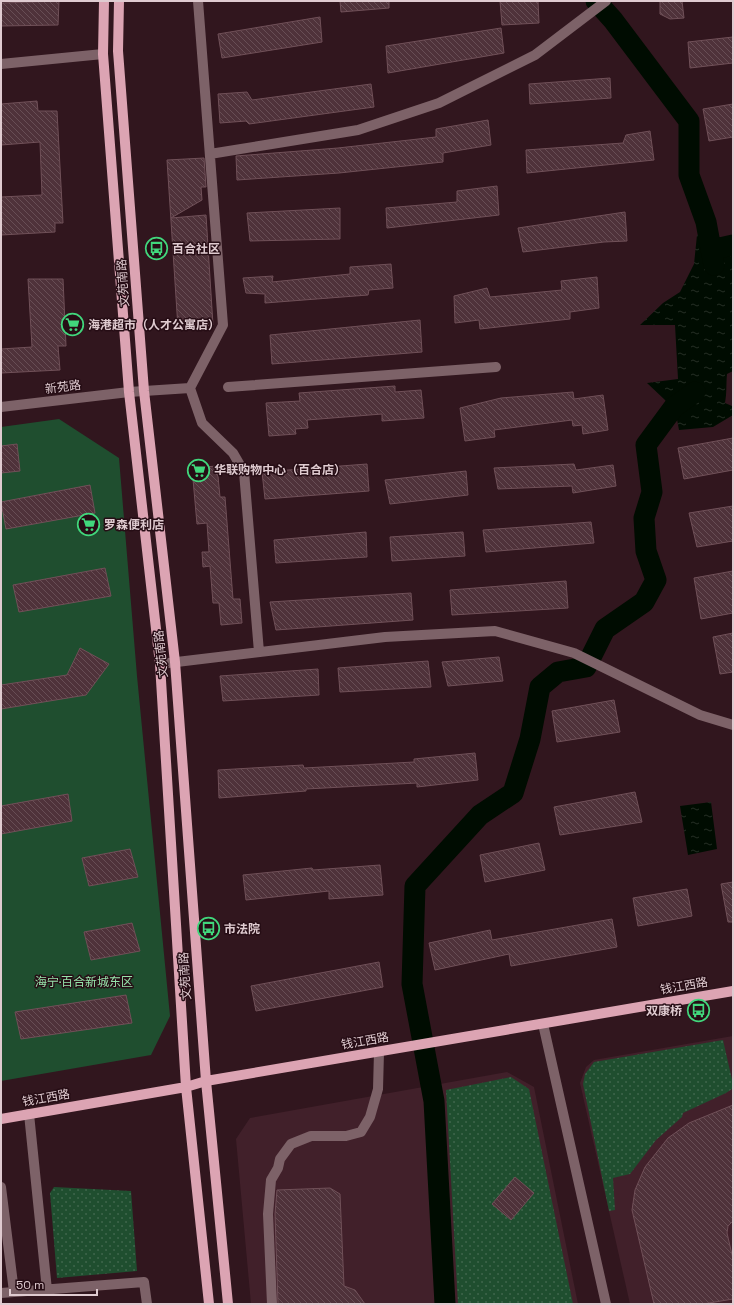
<svg xmlns="http://www.w3.org/2000/svg" width="734" height="1305" font-family="'Space Grotesk','Noto Sans SC',sans-serif">
<style>
.built{fill:#41202a}
.green{fill:#1f4e2f}
.garden{fill:url(#garden-dots)}
.water{fill:url(#water-ripples)}
.lines{fill:none;stroke-linecap:round;stroke-linejoin:round}
.river{stroke:#000c01;stroke-width:21}
.building{fill:url(#building-back-hatch);stroke:#705058}
.minor{stroke:#7d6268;stroke-width:10}
.major{stroke:#dca4b3;stroke-width:10}
.labels{text-anchor:middle;stroke-width:3;stroke-linejoin:round;paint-order:stroke}
.poi-label{font-size:12px;font-weight:bold;fill:#dfcbd0;stroke:#260d15;text-anchor:start}
.street-label{font-size:12px;fill:#dfcbd0;stroke:#260d15}
.park-label{font-size:12px;fill:#96e4ab;stroke:#260d15}
</style>
<defs>
<pattern id="garden-dots" width="8" height="8" patternUnits="userSpaceOnUse"><rect width="8" height="8" fill="#1f4e2f"/><path d="M2 2h.1M6 6h.1" fill="none" stroke="#3f664c" stroke-width="1.8" stroke-linecap="round"/></pattern>
<pattern id="water-ripples" width="26" height="14" patternUnits="userSpaceOnUse"><rect width="26" height="14" fill="#000c01"/><path d="M2 4q2-2 4 0t4 0M15 11q2-2 4 0t4 0" fill="none" stroke="#252e25"/></pattern>
<pattern id="building-back-hatch" width="6" height="6" patternUnits="userSpaceOnUse"><rect width="6" height="6" fill="#4f323a"/><path d="M-1 5l2 2M0 0l6 6M5-1l2 2" fill="none" stroke="#684e55"/></pattern>
</defs>
<rect width="100%" height="100%" fill="#31161e"/>
<path class="built" d="M733,1036V1304H630L580,1083L586,1067L594,1060Z
M507,1072L534,1087L578,1304H251L236,1139L250,1118Z"/>
<path class="green" d="M59,419L119,458L137,676L170,1016L151,1055L1,1081V427Z"/>
<path class="garden" d="M723,1040L733,1084L732,1089L726,1093L683,1113L682,1117L656,1140L630,1174L613,1178L615,1210L609,1211L583,1084L585,1074L594,1062Z
M511,1077L529,1089L573,1304H458L446,1090Z
M54,1187L131,1191L137,1271L57,1278L50,1193Z"/>
<path class="water" d="M697,235L716,237L733,254V304H732L733,371L727,374C726,385 727,392 725,403L732,406L733,415L713,427L679,430L676,414L665,400L647,383L678,379L675,325H640L663,303L680,292L694,264Z
M711,802L717,849L688,855L680,806Z"/>
<g class="lines">
<path class="river" d="M596,1L613,20L689,121V175L706,222L714,265
M711,250L733,245
M445,1304L434,1101L412,984L415,886L480,815L513,793L530,739L540,687L558,672L586,667L605,629L644,602L656,580L646,551L644,518L652,492L646,445L674,407L695,392"/>
</g>
<path class="building" d="M59,1L58,25L1,26V3Z
M340,1H389V8L341,12Z
M500,1H538L539,23L502,25Z
M660,1H682L684,18L670,19L660,14Z
M320,17L322,42L222,58L218,34Z
M501,28L504,53L388,73L386,46Z
M733,37V63L690,68L688,42Z
M610,78L611,98L530,104L529,84Z
M371,84L374,107L249,124L246,121L220,123L218,94L247,92L252,100Z
M37,101L38,111H57L63,223H55V232L1,235V197L42,195L40,142L1,145V104Z
M733,104V137L709,141L703,109Z
M488,120L491,145L443,153V162L339,173L237,180L236,156L338,148L436,137V129Z
M650,131L654,160L527,173L526,150L623,143L626,135Z
M204,158L206,187H201L202,200L171,218L206,215L213,325L178,328L167,160Z
M497,186L499,215L387,228L386,208L457,202V191Z
M340,208V239L250,241L247,213Z
M625,212L627,241L604,242L523,252L518,228Z
M391,264L393,288L369,290L368,295L265,303V294L246,293L243,278L273,276L272,282L350,274V267Z
M597,277L599,308L570,312V319L480,329L479,320L455,323L454,296L487,288L490,297L562,290L561,281Z
M28,279H63L66,346H58L60,370L1,373V349L32,347Z
M420,320L422,352L272,364L270,335Z
M395,386V392L421,390L424,418L382,421V414L307,420L308,428L295,429L296,434L269,436L266,403L300,401L299,393Z
M573,392L574,399L603,395L608,430L583,434L582,425L573,426L572,420L494,430L495,437L465,441L460,408L501,398Z
M733,438V470L684,479L678,448Z
M17,444L20,471L1,473V446Z
M367,464L369,491L265,499L262,472Z
M574,464L576,470L613,465L616,486L573,493L572,486L498,489L494,468Z
M217,466L220,497H225L233,599H240L242,623L221,625L219,603H213L210,566L203,567L202,552H209L207,523L197,524L192,468Z
M466,471L468,495L390,504L385,480Z
M90,485L95,513L6,529L1,502Z
M733,506V541L697,547L689,513Z
M591,522L594,543L486,552L483,530Z
M366,532L367,557L276,563L274,540Z
M463,532L465,556L392,561L390,537Z
M105,568L111,596L19,612L13,585Z
M733,571V613L701,619L694,578Z
M566,581L568,608L452,615L450,590Z
M411,593L413,620L276,630L270,602Z
M733,633V672L720,674L713,637Z
M80,648L109,664L86,695L1,709V685L67,675Z
M499,657L503,681L448,686L442,662Z
M428,661L431,687L340,692L338,668Z
M318,669L319,695L223,701L220,676Z
M614,700L620,732L557,742L552,711Z
M475,753L478,780L417,787V783L306,789V791L219,798L218,770L303,765L304,768L414,762V759Z
M635,792L642,822L560,835L554,807Z
M68,794L72,821L1,834V806Z
M539,843L545,870L485,882L480,855Z
M130,849L138,877L89,886L82,858Z
M380,865L383,895L329,899V891L246,900L243,875L312,868L313,870Z
M733,882V922H728L721,884Z
M687,889L692,916L638,926L633,898Z
M612,919L617,947L511,966L509,954L435,970L429,943L490,930L492,940Z
M132,923L140,951L91,960L84,932Z
M379,962L383,987L256,1011L251,986Z
M126,995L132,1023L21,1039L15,1012Z
M733,1105V1221L728,1226L727,1233L733,1259V1299L703,1304H654L632,1210L635,1190L645,1167L668,1138L689,1123Z
M515,1177L534,1193L511,1220L492,1204Z
M330,1188L340,1194L344,1286L355,1290L365,1304H278L275,1214L277,1190Z"/>
<g class="lines">
<path class="minor" d="M1,64L103,54
M210,154L358,130L439,103L535,55L606,1
M228,387L496,367
M190,388L202,423L233,453L244,472L259,652
M1,407L129,392L190,388L223,325L198,1
M160,664L385,637L495,631L574,653L700,715L733,725
M543,1024L606,1304
M29,1114L47,1290
M1,1187L14,1292
M1,1293L144,1282L147,1304
M272,1304L268,1214L271,1180L278,1168L280,1159L291,1144L311,1136H346L361,1132L370,1117L378,1089L379,1052"/>
<path class="major" d="M104,1L103,54L129,392L160,664L186,1087L209,1304
M119,1L118,51L144,391L175,662L206,1081L228,1304
M1,1119L186,1087L206,1081L733,991"/>
</g>
<defs>
<symbol id="bus-ring" viewBox="-11 -11 22 22"><circle r="9.5" fill="#260d15" stroke="#41d77c" stroke-width="1.5"/><path d="M-5-6H5V4H4V6H2V4H-2V6H-4V4H-5ZM-3.5-4V0h7V-4ZM-3.5 1.2v1.5H-2V1.2ZM2 1.2v1.5H3.5V1.2Z" fill="#41d77c"/></symbol>
<symbol id="supermarket-ring" viewBox="-11 -11 22 22"><circle r="9.5" fill="#260d15" stroke="#41d77c" stroke-width="1.5"/><path d="M-6-5.5h2.5l.6 2H6L4.5 2H-2.5L-4.4-4H-6ZM-1.5 3.2a1.3 1.3 0 1 0 .1 0ZM3 3.2a1.3 1.3 0 1 0 .1 0Z" fill="#41d77c"/></symbol>
</defs>
<g fill-rule="evenodd">
<use href="#bus-ring" x="144" y="236" width="25" height="25"/>
<use href="#supermarket-ring" x="60" y="312" width="25" height="25"/>
<use href="#supermarket-ring" x="186" y="458" width="25" height="25"/>
<use href="#supermarket-ring" x="76" y="512" width="25" height="25"/>
<use href="#bus-ring" x="196" y="916" width="25" height="25"/>
<use href="#bus-ring" x="686" y="998" width="25" height="25"/>
</g>
<g class="labels">
<g class="poi-label">
<text x="172" y="253">百合社区</text>
<text x="88" y="329">海港超市（人才公寓店）</text>
<text x="214" y="474">华联购物中心（百合店）</text>
<text x="104" y="529">罗森便利店</text>
<text x="224" y="933">市法院</text>
<text x="682" y="1015" text-anchor="end">双康桥</text>
</g>
<g class="street-label">
<text transform="translate(123 283) rotate(-94)" y="4">文苑南路</text>
<text transform="translate(63 387) rotate(-7)" y="4">新苑路</text>
<text transform="translate(161 654) rotate(-96)" y="4">文苑南路</text>
<text transform="translate(185 976) rotate(-94)" y="4">文苑南路</text>
<text transform="translate(684 986) rotate(-10)" y="4">钱江西路</text>
<text transform="translate(365 1041) rotate(-10)" y="4">钱江西路</text>
<text transform="translate(46 1098) rotate(-10)" y="4">钱江西路</text>
</g>
<g class="park-label">
<text x="84" y="986">海宁·百合新城东区</text>
</g>
</g>
<rect width="734" height="1305" fill="none" stroke="#dfcbd0" stroke-width="4"/>
<path d="M10 1289v6h87v-6" fill="none" stroke="#dfcbd0" stroke-width="2"/>
<text x="16" y="1289" font-size="12" fill="#dfcbd0" stroke="#260d15" stroke-width="3" paint-order="stroke">50 m</text>
</svg>
